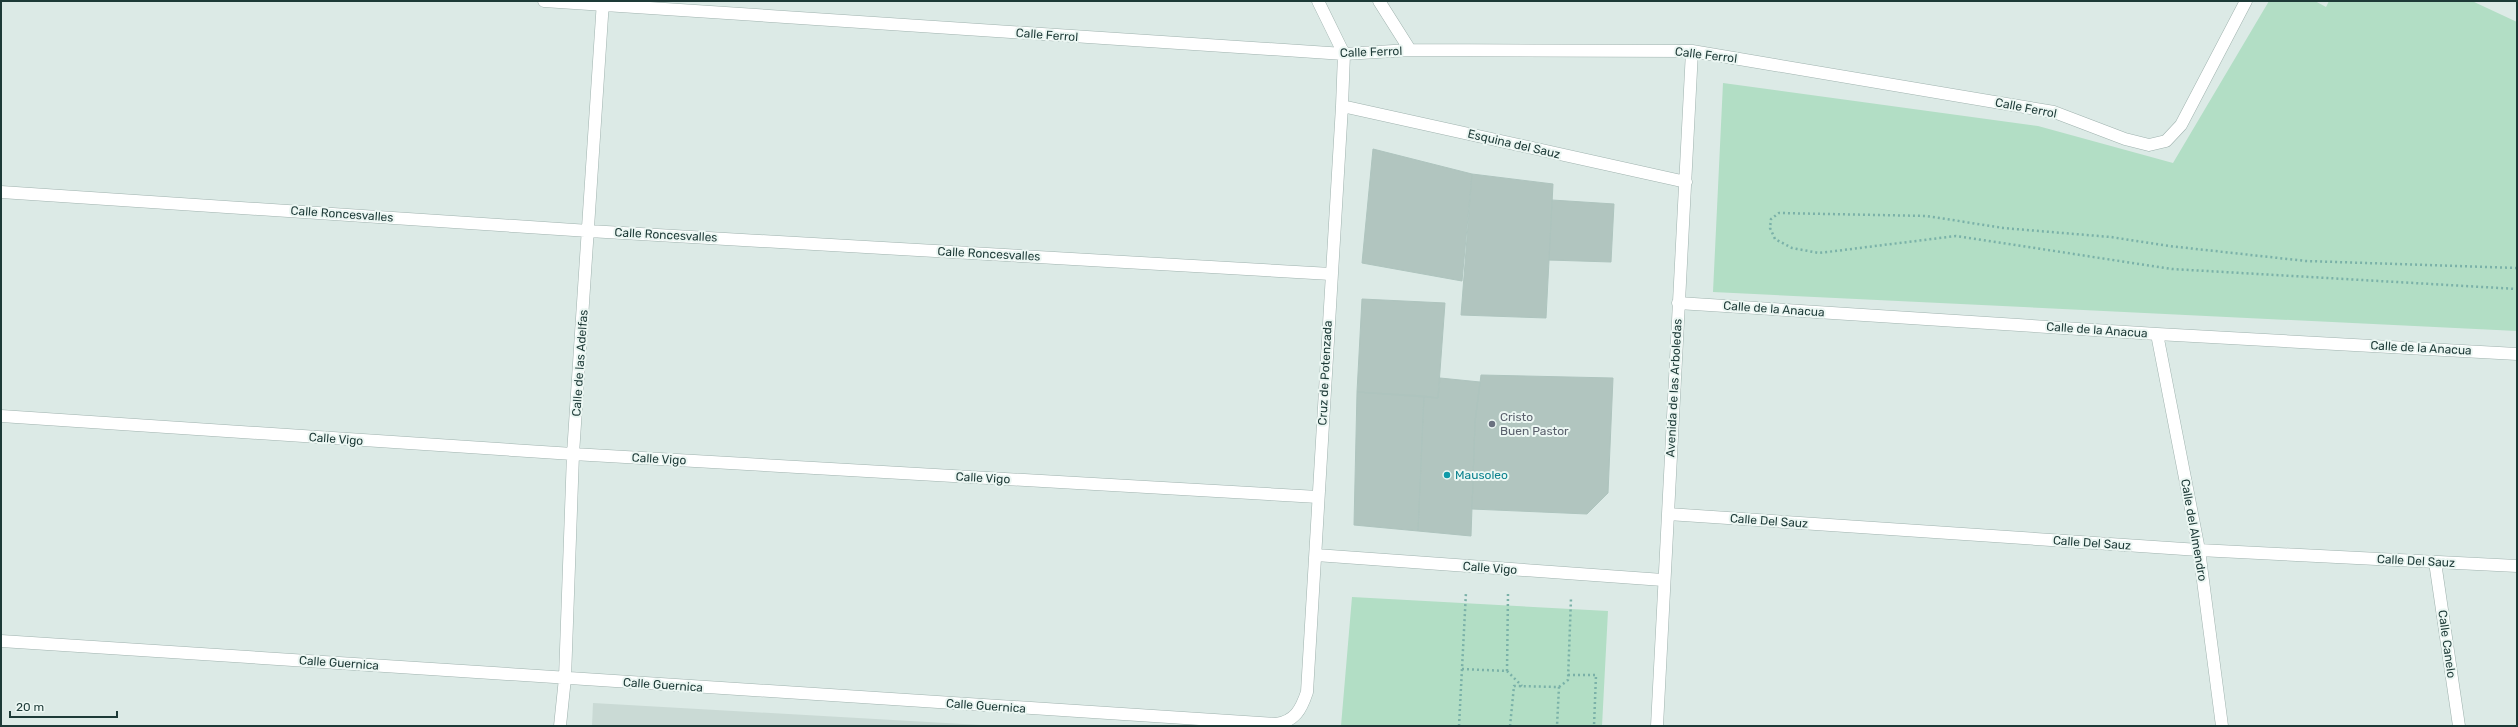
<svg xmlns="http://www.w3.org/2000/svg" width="2518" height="727" font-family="Rubik,sans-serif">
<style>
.built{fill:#cadad5}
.green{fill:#b2dec5}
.building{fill:#b1c5bf;stroke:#aec4be}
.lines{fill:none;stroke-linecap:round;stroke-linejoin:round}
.minor-casing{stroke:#9fb2ae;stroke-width:13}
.path{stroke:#7ab1a8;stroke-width:2.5;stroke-dasharray:2 3;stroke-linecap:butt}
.minor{stroke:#fff;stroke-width:12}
.worship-dot{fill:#6b7280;stroke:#ecf7f3;stroke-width:1.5}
.culture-dot{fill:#0f9aa8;stroke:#ecf7f3;stroke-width:1.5}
.labels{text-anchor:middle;stroke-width:4;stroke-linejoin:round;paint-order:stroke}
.street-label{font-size:12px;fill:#1d3a37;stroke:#ecf7f3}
.worship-label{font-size:12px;fill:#5b616d;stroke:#ecf7f3;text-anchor:start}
.culture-label{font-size:12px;fill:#0d838f;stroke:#ecf7f3;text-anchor:start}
</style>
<rect width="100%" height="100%" fill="#dceae6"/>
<path class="built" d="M593,703L998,726H592Z"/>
<path class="green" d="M2269,1H2315L2326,7L2329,1H2472L2517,22V331L1713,292L1723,83L2038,126L2173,163Z
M1352,597L1608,611L1602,726H1341Z"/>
<path class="building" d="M1373,149L1472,174L1462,281L1362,263Z
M1472,174L1553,184L1546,318L1461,315Z
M1552,200L1614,204L1611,262L1549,260Z
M1362,299L1445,303L1438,398L1357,392Z
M1481,375L1613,378L1608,493L1587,514L1472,509L1475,422Z
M1440,378L1480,382L1475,422L1471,536L1418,531L1424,396L1438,398Z
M1357,392L1424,396L1418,531L1354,525Z"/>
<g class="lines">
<defs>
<path id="minor" d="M544,1L1344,54L1410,50L1692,51L2054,112L2125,139L2149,145L2166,141L2181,125L2246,1
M1379,1L1410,50
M1342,106L1686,182
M1,192L589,231L1331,274
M1678,303L2157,334L2517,354
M2157,334L2199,550L2222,726
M1,416L573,454L1318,497
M1668,514L2199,550L2517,566
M1316,555L1663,580
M2435,562L2459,726
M1,641L1276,724C1295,721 1301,710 1307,692L1342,106L1344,54L1318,1
M560,726L565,678L573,454L603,1
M1657,726L1692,51"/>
</defs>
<use href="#minor" class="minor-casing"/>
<path class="path" d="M2517,268L2306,261L2169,246L2111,237L2003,228L1927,216L1779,213L1771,219L1770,228L1775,239L1792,248L1819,253L1956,236L2172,269L2517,289
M1462,669L1507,671L1522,686
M1507,671L1508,594
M1568,675H1596L1594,726
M1559,687L1568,680L1571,598
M1459,726L1466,592
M1510,726L1514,686L1559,687L1557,726"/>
<use href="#minor" class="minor"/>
</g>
<circle class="worship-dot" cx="1492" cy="424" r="4"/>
<circle class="culture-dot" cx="1447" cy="475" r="4"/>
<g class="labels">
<g class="street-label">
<text transform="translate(1047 35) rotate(4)" y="4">Calle Ferrol</text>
<text transform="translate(1371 52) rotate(-2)" y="4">Calle Ferrol</text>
<text transform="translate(1706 55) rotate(7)" y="4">Calle Ferrol</text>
<text transform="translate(2026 108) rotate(11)" y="4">Calle Ferrol</text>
<text transform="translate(1514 144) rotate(13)" y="4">Esquina del Sauz</text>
<text transform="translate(342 214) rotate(4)" y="4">Calle Roncesvalles</text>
<text transform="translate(666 235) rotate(3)" y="4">Calle Roncesvalles</text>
<text transform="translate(989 254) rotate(3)" y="4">Calle Roncesvalles</text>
<text transform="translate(1774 309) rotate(4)" y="4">Calle de la Anacua</text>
<text transform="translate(2097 330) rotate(4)" y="4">Calle de la Anacua</text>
<text transform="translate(2421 348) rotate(3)" y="4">Calle de la Anacua</text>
<text transform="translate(580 363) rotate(-86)" y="4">Calle de las Adelfas</text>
<text transform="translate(1325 373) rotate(-87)" y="4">Cruz de Potenzada</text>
<text transform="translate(1674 388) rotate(-87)" y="4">Avenida de las Arboledas</text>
<text transform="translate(336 439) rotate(4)" y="4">Calle Vigo</text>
<text transform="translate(659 459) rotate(3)" y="4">Calle Vigo</text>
<text transform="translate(983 478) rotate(3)" y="4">Calle Vigo</text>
<text transform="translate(1769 521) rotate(4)" y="4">Calle Del Sauz</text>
<text transform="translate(2194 530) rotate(80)" y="4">Calle del Almendro</text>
<text transform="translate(2092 543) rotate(4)" y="4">Calle Del Sauz</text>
<text transform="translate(2416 561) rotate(3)" y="4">Calle Del Sauz</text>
<text transform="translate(1490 568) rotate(4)" y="4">Calle Vigo</text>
<text transform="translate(2447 644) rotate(82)" y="4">Calle Canelo</text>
<text transform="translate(339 663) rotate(4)" y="4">Calle Guernica</text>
<text transform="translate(663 685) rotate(4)" y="4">Calle Guernica</text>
<text transform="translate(986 706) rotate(4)" y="4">Calle Guernica</text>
</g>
<g class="worship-label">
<text x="1500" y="421">Cristo<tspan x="1500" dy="14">Buen Pastor</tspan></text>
</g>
<g class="culture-label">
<text x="1455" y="479">Mausoleo</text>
</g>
</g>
<rect width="2518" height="727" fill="none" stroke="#1d3a37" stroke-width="4"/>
<path d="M10 711v6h107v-6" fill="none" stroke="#1d3a37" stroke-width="2"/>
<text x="16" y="711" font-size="12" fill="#1d3a37" stroke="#ecf7f3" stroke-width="3" paint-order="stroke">20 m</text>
</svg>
